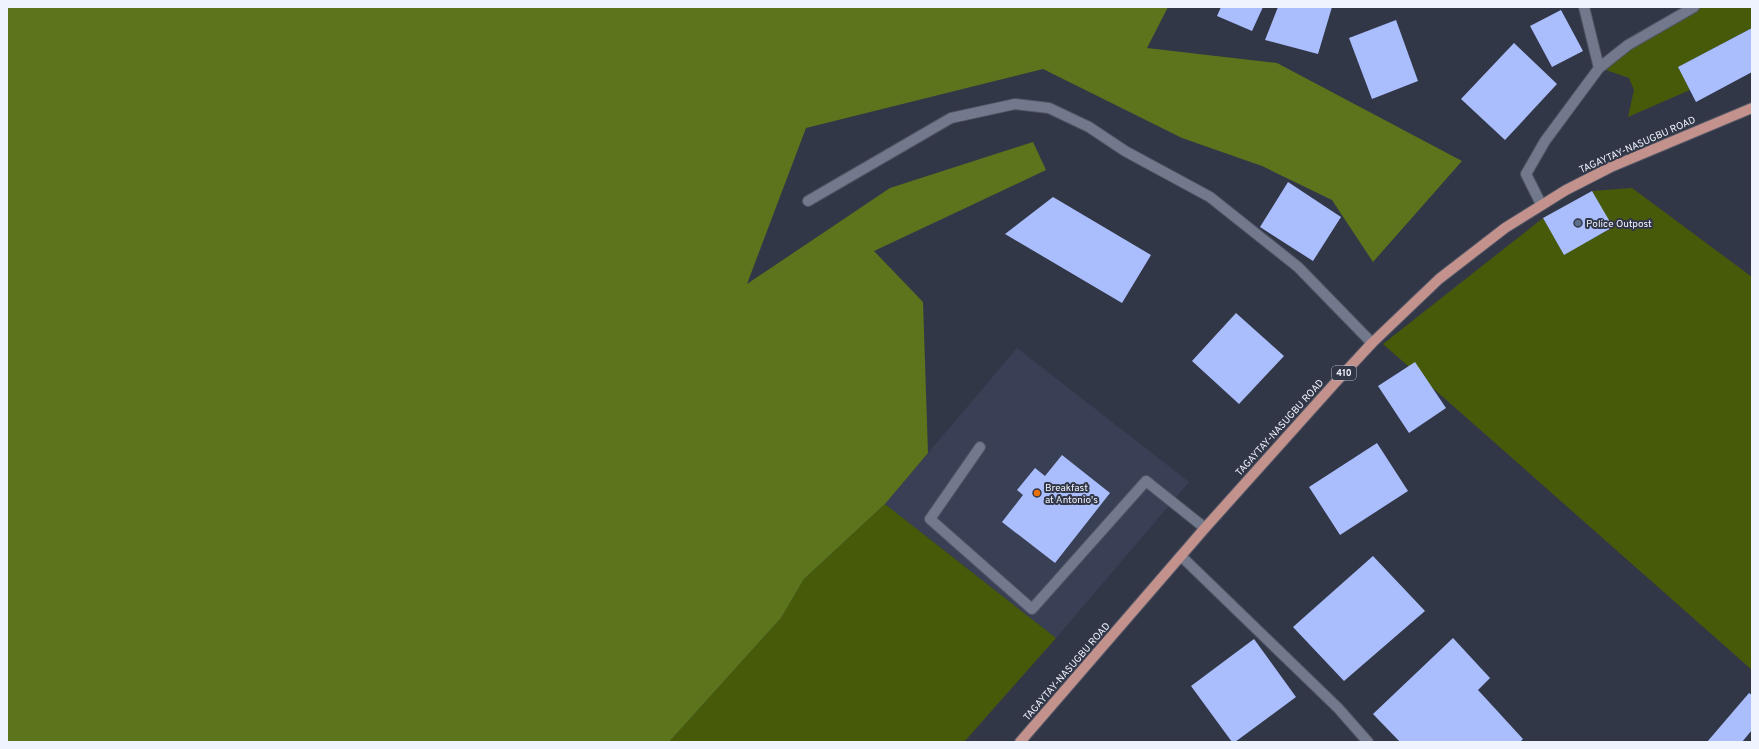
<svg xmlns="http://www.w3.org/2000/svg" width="1759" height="749" font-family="Overpass,sans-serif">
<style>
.built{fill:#394056}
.green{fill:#465a0a}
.forest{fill:#5c741b}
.building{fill:#aabdfc}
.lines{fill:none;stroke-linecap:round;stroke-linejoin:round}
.minor-casing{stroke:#515564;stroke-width:12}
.major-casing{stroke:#515564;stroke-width:12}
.minor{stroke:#73798d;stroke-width:10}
.major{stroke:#c3928c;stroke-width:10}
.service-dot{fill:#5c6f8a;stroke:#323748;stroke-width:1.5}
.food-dot{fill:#e8710a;stroke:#323748;stroke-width:1.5}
.labels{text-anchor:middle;stroke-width:4;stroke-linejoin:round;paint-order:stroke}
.shield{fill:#323748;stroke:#b6bbc7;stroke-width:1}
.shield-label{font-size:9px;font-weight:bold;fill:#eff3fe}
.street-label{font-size:10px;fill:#eff3fe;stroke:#323748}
.poi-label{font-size:10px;fill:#eff3fe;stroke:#323748;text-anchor:start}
</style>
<rect width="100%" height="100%" fill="#323748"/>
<path class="built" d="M1017,348L1189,482L1056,638L885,504Z"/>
<path class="green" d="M1700,7H1752V28L1678,67L1690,90L1628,117L1634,90L1629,78L1606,70L1651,33Z
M1632,188L1752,277V670L1383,344L1543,218L1564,254L1612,228L1592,191Z
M885,504L1056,638L964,742H669L781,618L804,579Z"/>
<path class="forest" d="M7,7H1168L1147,48L1277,63L1462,161L1373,262L1332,200L1262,166L1182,138L1043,69L806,128L747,284L890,188L1033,142L1046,170L874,251L923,302L928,453L885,504L804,579L781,618L669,742H7Z"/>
<path class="building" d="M1221,7H1263L1252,31L1217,16Z
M1278,7H1332L1318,54L1265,40Z
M1561,10L1583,51L1552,67L1530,26Z
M1396,20L1418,81L1372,99L1349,38Z
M1752,28V72L1696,102L1678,67Z
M1514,43L1557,84L1505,140L1461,99Z
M1288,182L1341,217L1313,261L1260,227Z
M1592,191L1613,227L1564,255L1543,218Z
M1053,197L1151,255L1122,303L1005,234Z
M1236,313L1284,356L1239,404L1192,361Z
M1415,362L1446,408L1409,433L1378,386Z
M1377,443L1408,491L1340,535L1309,487Z
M1062,455L1110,493L1055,563L1002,522L1023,495L1017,490L1035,468L1045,476Z
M1373,556L1425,611L1344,681L1293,627Z
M1453,638L1490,678L1478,690L1523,739L1520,742H1400L1373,714Z
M1254,639L1296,697L1235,742H1232L1191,686Z
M1749,693L1752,695V730L1742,742H1707Z"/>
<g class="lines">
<defs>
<path id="minor" d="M1584,7L1599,68
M808,201L951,118L1015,104L1049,108L1089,127L1125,151L1210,197L1298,267L1372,343
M1541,204L1526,174L1545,141L1599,68L1628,45L1694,7
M980,447L930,519L1032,609L1146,481L1205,528
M1181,556L1338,708L1368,742"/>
<path id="major" d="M1020,742L1205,528L1335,383L1372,343L1439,279L1505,228L1566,190L1611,167L1752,108"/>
</defs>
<use href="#minor" class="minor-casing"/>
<use href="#major" class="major-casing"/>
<use href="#minor" class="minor"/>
<use href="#major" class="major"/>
</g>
<circle class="service-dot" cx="1578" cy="223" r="4"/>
<circle class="food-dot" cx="1037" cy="493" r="4"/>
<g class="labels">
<rect class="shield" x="1332" y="366" width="24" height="14" rx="3"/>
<g class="shield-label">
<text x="1344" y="376">410</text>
</g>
<g class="street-label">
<text transform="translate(1637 144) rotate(-24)" y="4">TAGAYTAY-NASUGBU ROAD</text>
<text transform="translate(1279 427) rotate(-48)" y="4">TAGAYTAY-NASUGBU ROAD</text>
<text transform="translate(1066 671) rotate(-49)" y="4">TAGAYTAY-NASUGBU ROAD</text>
</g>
<g class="poi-label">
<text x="1586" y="227">Police Outpost</text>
<text x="1045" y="491">Breakfast<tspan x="1045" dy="12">at Antonio's</tspan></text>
</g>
</g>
<rect width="1759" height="749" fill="none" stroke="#eff3fe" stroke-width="16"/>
</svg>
